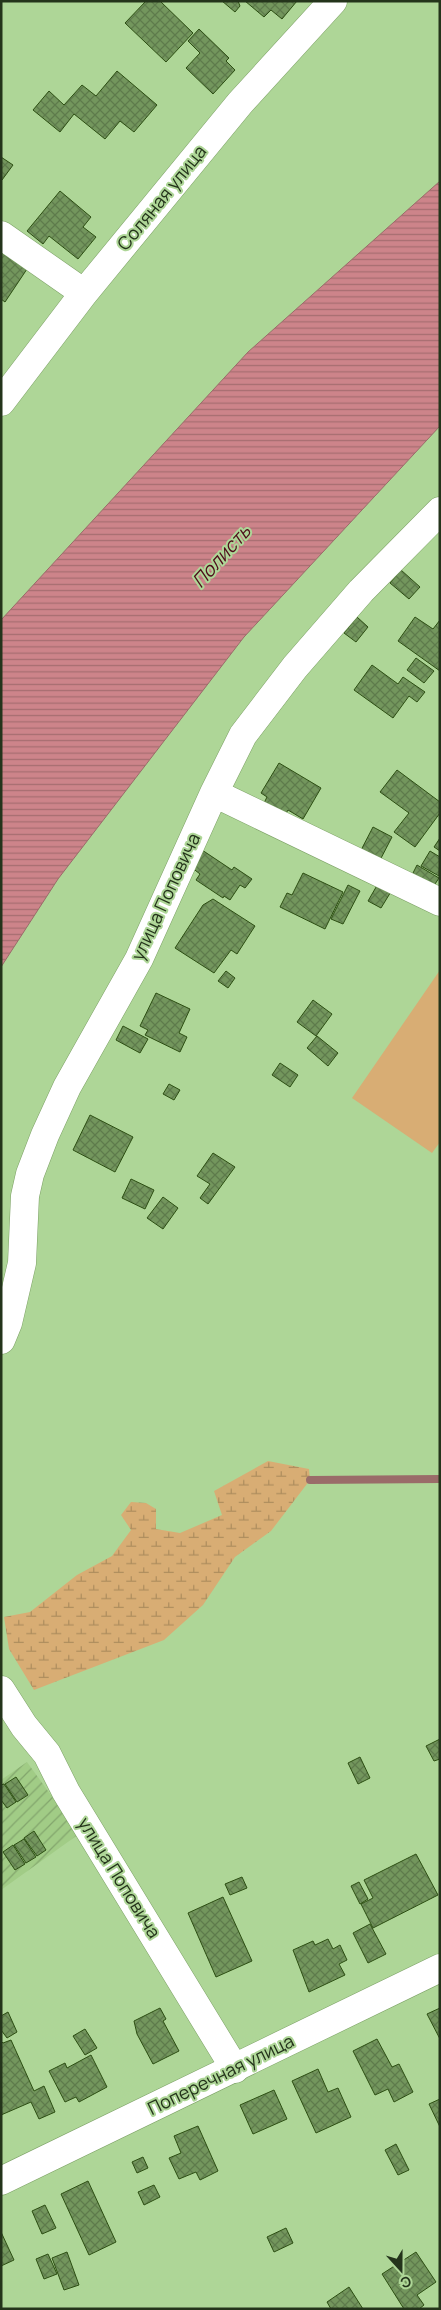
<svg xmlns="http://www.w3.org/2000/svg" width="441" height="2310" font-family="Manrope,sans-serif">
<style>
.industrial{fill:url(#industrial-furrows)}
.wetland{fill:url(#wetland-marsh)}
.garden{fill:#d8ad74}
.water{fill:url(#water-rules);stroke:#9a6c69}
.lines{fill:none;stroke-linecap:round;stroke-linejoin:round}
.stream{stroke:#9a6c69;stroke-width:8}
.building{fill:url(#building-cross-hatch);stroke:#2d4f13}
.minor-casing{stroke:#7ca165;stroke-width:29}
.major-casing{stroke:#7ca165;stroke-width:29}
.minor{stroke:#fff;stroke-width:28}
.major{stroke:#fff;stroke-width:28}
.labels{text-anchor:middle;stroke-width:4;stroke-linejoin:round;paint-order:stroke}
.street-label{font-size:18px;fill:#24341b;stroke:#aed697}
.water-label{font-size:19px;font-style:italic;fill:#4e0b1a;stroke:#aed697}
</style>
<defs>
<pattern id="industrial-furrows" width="10" height="10" patternUnits="userSpaceOnUse" patternTransform="scale(1.25)"><rect width="10" height="10" fill="#a1cc86"/><path d="M-1 1l2-2M0 10L10 0M9 11l2-2" fill="none" stroke="#83a66d"/></pattern>
<pattern id="wetland-marsh" width="20" height="14" patternUnits="userSpaceOnUse" patternTransform="scale(1.25)"><rect width="20" height="14" fill="#d8ad74"/><path d="M1 5h8M5 5V1M11 12h8M15 12V8" fill="none" stroke="#af8e5e"/></pattern>
<pattern id="water-rules" width="6" height="5" patternUnits="userSpaceOnUse" patternTransform="scale(1.25)"><rect width="6" height="5" fill="#cd848a"/><path d="M0 2.5h6" fill="none" stroke="#a66d70"/></pattern>
<pattern id="building-cross-hatch" width="8" height="8" patternUnits="userSpaceOnUse" patternTransform="scale(1.25)"><rect width="8" height="8" fill="#73965d"/><path d="M0 0l8 8M0 8l8-8" fill="none" stroke="#5e7b4c"/></pattern>
</defs>
<rect width="100%" height="100%" fill="#aed697"/>
<path class="industrial" d="M27,1762L79,1834L1,1890V1780Z"/>
<path class="wetland" d="M268,1461L309,1469L310,1480L271,1531L235,1557L203,1605L164,1640L34,1690L9,1649L4,1617L30,1612L77,1575L112,1556L131,1530L121,1515L131,1502L146,1503L156,1509V1529L180,1533L222,1515L214,1491Z"/>
<path class="garden" d="M440,970V1142L432,1153L352,1098Z"/>
<path class="water" d="M440,181V426L244,637L58,879L1,967V620L248,352Z"/>
<g class="lines">
<path class="stream" d="M310,1480L440,1479"/>
</g>
<path class="building" d="M146,1H160L193,33L166,62L125,23Z
M222,1H238L240,6L235,12Z
M245,1H297L282,19L271,10L264,17Z
M199,29L229,58L226,61L235,70L213,94L186,68L200,53L188,41Z
M117,71L157,105L134,132L120,121L105,139L74,114L60,132L33,110L49,91L64,105L82,85L96,96Z
M1,157L13,165L2,180H1Z
M60,191L91,217L83,227L96,237L78,259L49,236L43,244L27,231Z
M4,252L27,269L5,302L1,299V255Z
M401,570L420,587L409,599L390,583Z
M357,617L368,627L356,642L344,633Z
M415,617L433,629L440,620V671L398,641Z
M416,658L434,671L424,683L407,670Z
M372,665L398,684L403,677L425,692L417,702L409,696L393,718L354,690Z
M279,763L321,788L303,819L288,810L285,815L264,803L267,797L261,793Z
M397,770L440,802V813L415,847L394,832L409,813L380,792Z
M373,827L392,837L378,864L359,854Z
M440,838V851L434,847Z
M202,850L232,870L234,867L252,879L245,888L240,885L230,900L224,896L223,898L196,880L200,874L191,867Z
M430,851L440,857L439,876L421,866Z
M417,865L439,878L433,887L412,875Z
M303,873L343,892L325,929L280,907L287,893L292,895Z
M379,882L392,890L381,908L368,901Z
M348,885L360,891L343,924L331,919Z
M213,899L255,926L237,954L231,950L214,973L175,948L203,905Z
M226,971L235,978L228,988L218,981Z
M156,993L190,1009L179,1033L187,1037L180,1052L145,1035L148,1030L140,1026Z
M313,1000L332,1014L316,1036L297,1022Z
M123,1026L148,1039L140,1053L116,1040Z
M317,1036L338,1053L328,1066L307,1048Z
M280,1063L298,1075L290,1087L272,1075Z
M169,1084L180,1090L174,1100L163,1094Z
M90,1115L133,1137L115,1172L73,1150Z
M213,1153L235,1167L208,1204L200,1198L210,1184L197,1176Z
M131,1179L154,1190L145,1209L122,1198Z
M163,1197L178,1208L163,1229L147,1218Z
M440,1739V1759L434,1761L426,1746Z
M360,1757L370,1778L358,1784L348,1763Z
M16,1777L28,1795L17,1802L5,1784Z
M4,1784L16,1802L7,1808L1,1800V1785Z
M34,1831L46,1850L37,1856L24,1838Z
M24,1839L36,1857L26,1863L14,1845Z
M13,1845L25,1864L15,1870L3,1852Z
M416,1854L438,1895L373,1928L361,1904L373,1898L364,1880Z
M242,1877L247,1888L230,1895L225,1884Z
M359,1882L368,1899L360,1904L351,1886Z
M223,1897L252,1961L216,1977L188,1913Z
M370,1924L386,1954L368,1963L353,1933Z
M328,1939L333,1949L340,1945L347,1960L339,1964L345,1975L309,1992L293,1950L313,1941L315,1945Z
M160,2008L166,2019L163,2021L179,2051L153,2064L137,2034L134,2021Z
M440,2008V2039L427,2014Z
M8,2012L17,2032L7,2038L1,2030V2016Z
M85,2029L97,2048L85,2055L73,2036Z
M377,2039L392,2067L399,2064L413,2092L394,2102L388,2089L375,2095L353,2051Z
M11,2040L34,2091L44,2086L55,2112L39,2119L31,2102L1,2115V2041L3,2043Z
M91,2055L107,2087L79,2102L76,2097L65,2102L49,2071L65,2063L67,2068Z
M318,2069L328,2092L338,2088L351,2117L316,2133L292,2081Z
M274,2090L287,2119L253,2134L240,2105Z
M440,2099V2127L429,2104Z
M198,2126L218,2171L200,2180L196,2172L179,2179L169,2158L181,2153L174,2136Z
M396,2144L409,2170L398,2175L385,2150Z
M143,2157L148,2168L137,2173L132,2162Z
M88,2181L116,2242L89,2255L61,2194Z
M154,2185L160,2197L144,2205L138,2192Z
M45,2205L56,2228L42,2234L32,2211Z
M286,2228L293,2243L274,2252L267,2237Z
M1,2232L14,2260L1,2266Z
M67,2252L79,2285L64,2290L52,2258Z
M416,2252L436,2282L417,2295L424,2305L419,2309H404L382,2274Z
M48,2254L57,2274L44,2279L36,2259Z
M349,2287L363,2309H331L327,2302Z"/>
<g class="lines">
<defs>
<path id="minor" d="M1,235L84,293
M1,402L84,293L240,103L333,1
M214,793L440,902
M1,1340L8,1323L22,1263L25,1196L30,1174L45,1135L67,1087L139,959L214,793L243,735L295,667L361,591L440,511
M1,1690L24,1726L47,1754L66,1792L235,2069"/>
<path id="major" d="M1,2181L440,1968"/>
</defs>
<use href="#minor" class="minor-casing"/>
<use href="#major" class="major-casing"/>
<use href="#minor" class="minor"/>
<use href="#major" class="major"/>
</g>
<g class="labels">
<g class="street-label">
<text transform="translate(162 198) rotate(-51)" y="6">Соляная улица</text>
<text transform="translate(166 897) rotate(-65)" y="6">улица Поповича</text>
<text transform="translate(119 1878) rotate(58)" y="6">улица Поповича</text>
<text transform="translate(221 2075) rotate(-26)" y="6">Поперечная улица</text>
</g>
<g class="water-label">
<text transform="translate(221 556) rotate(-48)" y="7">Полисть</text>
</g>
</g>
<rect width="441" height="2310" fill="none" stroke="#24341b" stroke-width="5"/>
<g transform="translate(401 2270) rotate(159)" stroke="#aed697" stroke-width="4" paint-order="stroke">
<path d="M0-4L9 19L0 12L-9 19Z" fill="#24341b"/>
<text y="-8" font-size="14" font-weight="bold" text-anchor="middle" fill="#24341b">С</text>
</g>
</svg>
